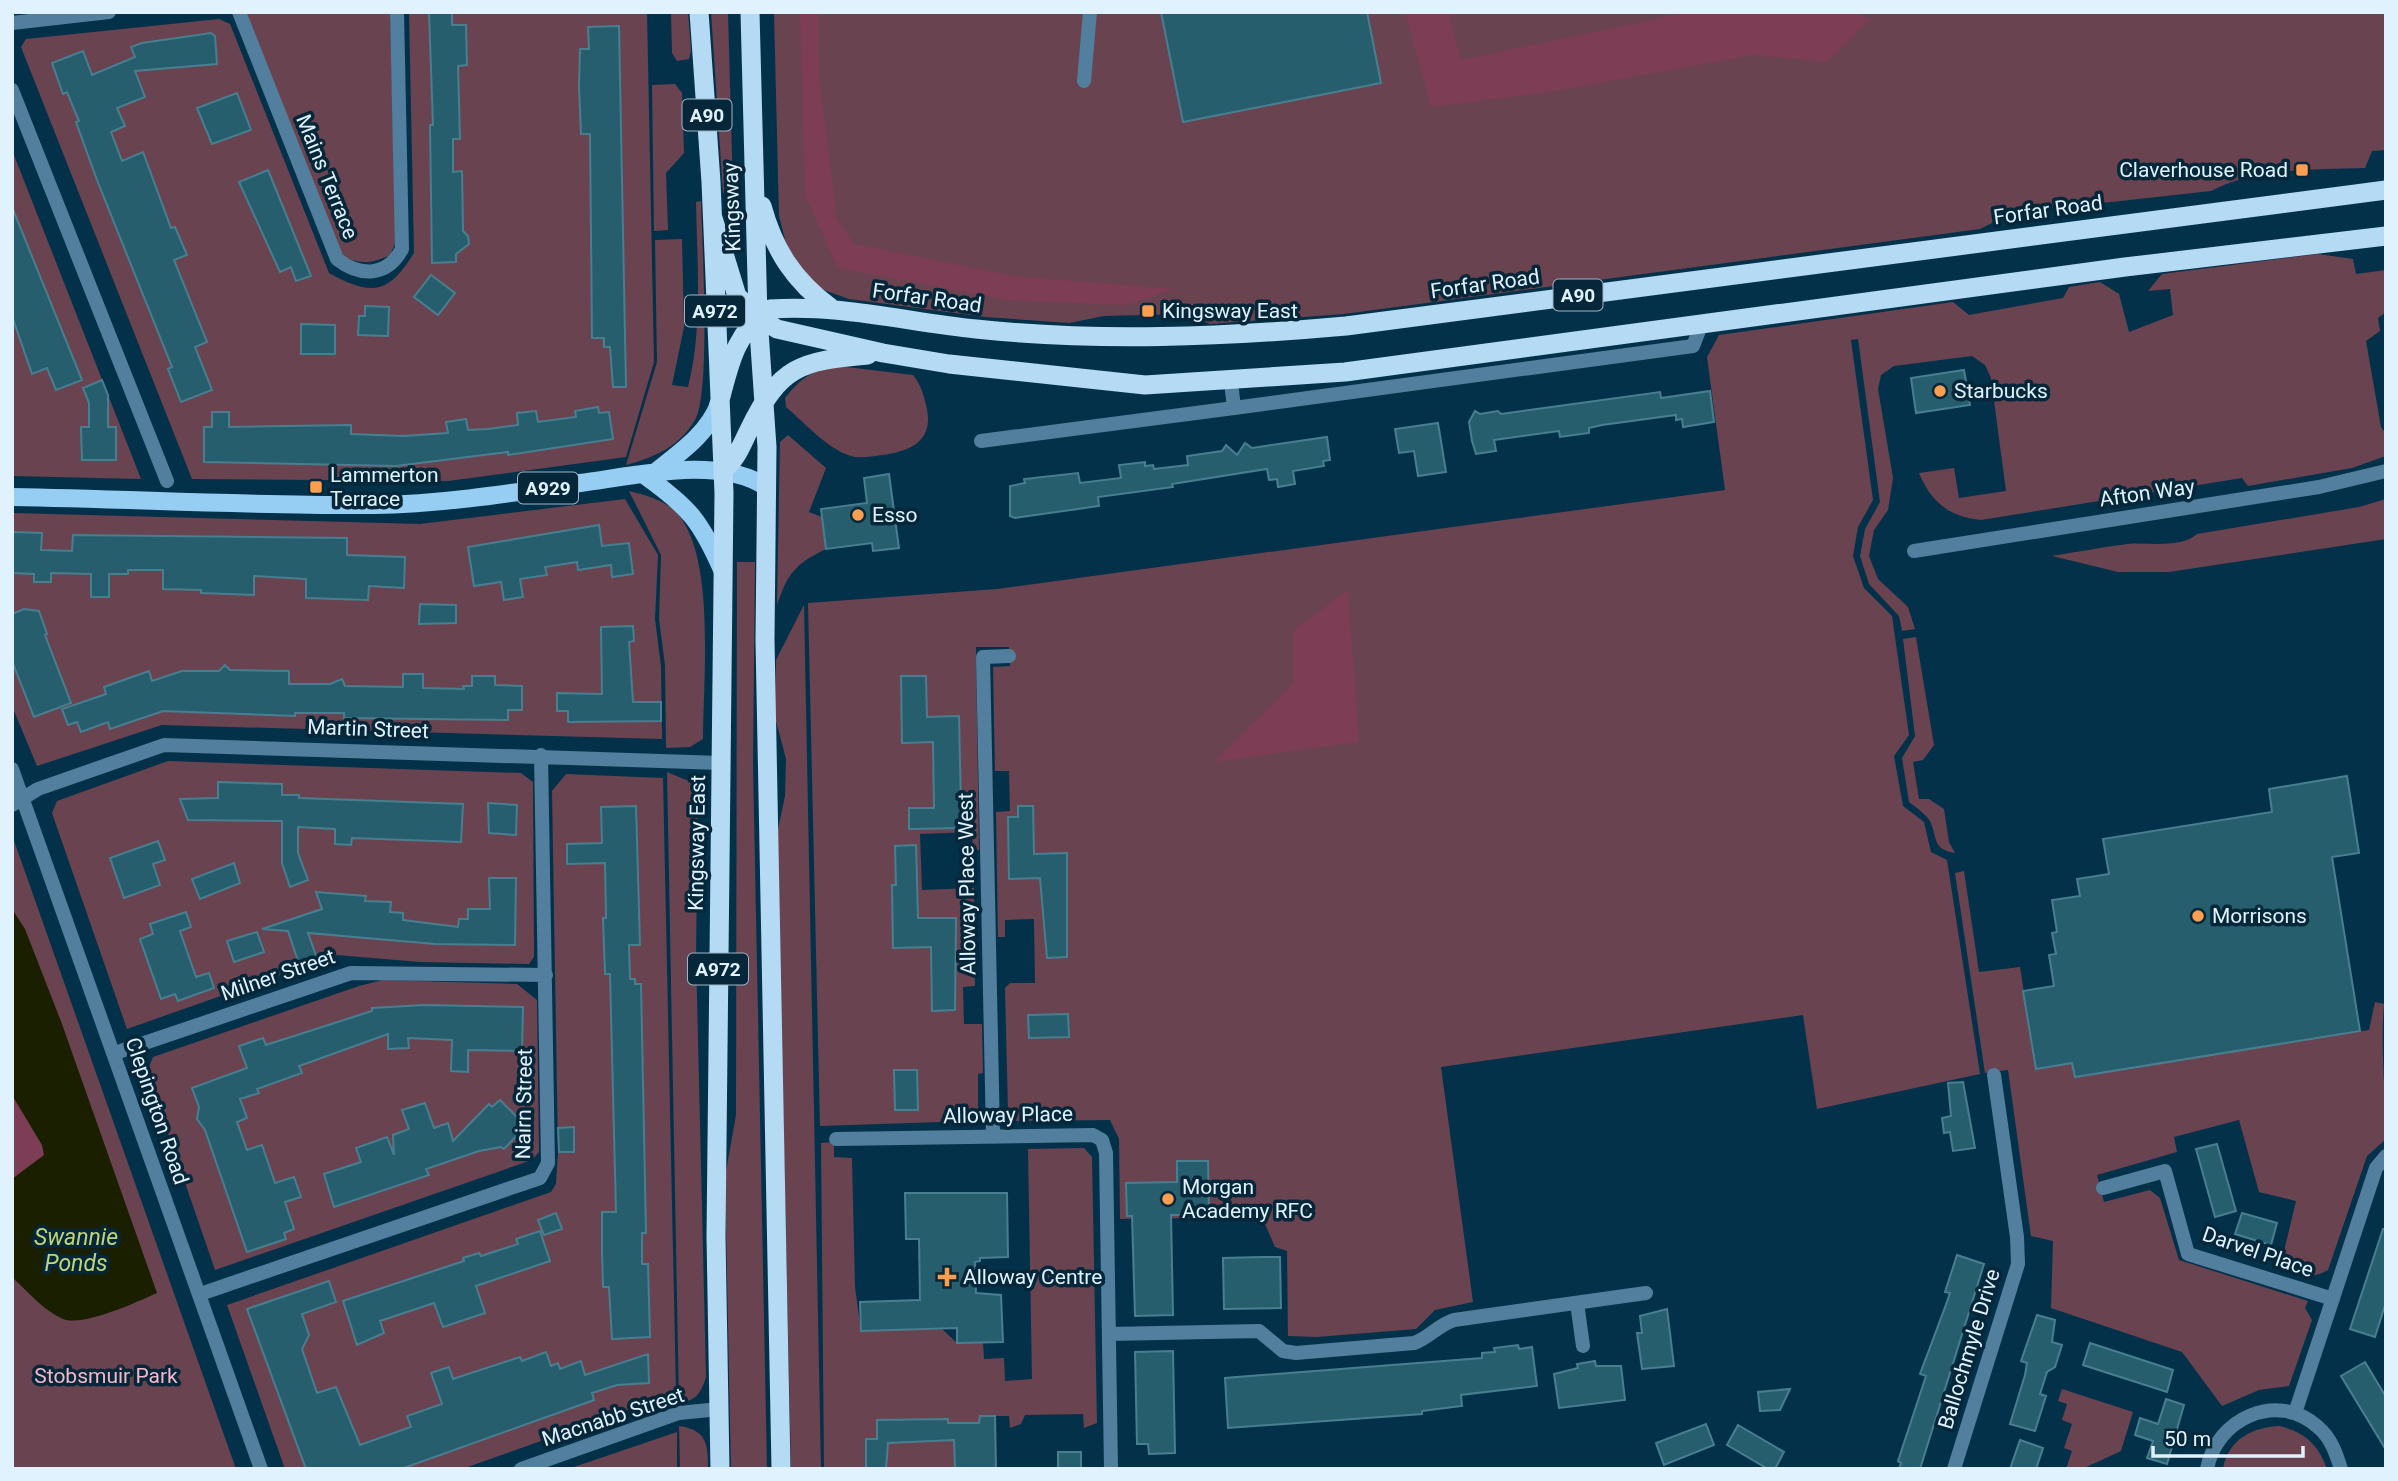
<svg xmlns="http://www.w3.org/2000/svg" width="2398" height="1481" font-family="Roboto,sans-serif">
<style>
.green{fill:#6a4350}
.forest{fill:#7d3d54}
.water{fill:#1a1f00}
.building{fill:#265e6e;stroke:#487f90;stroke-width:2}
.lines{fill:none;stroke-linecap:round;stroke-linejoin:round}
.minor{stroke:#527f9e;stroke-width:14}
.tertiary{stroke:#527f9e;stroke-width:14}
.primary{stroke:#96cef3;stroke-width:18}
.trunk{stroke:#b4daf4;stroke-width:19}
.poi-dot{fill:#fb9e50;stroke:#062739;stroke-width:2.5}
.labels{text-anchor:middle;stroke-width:7;stroke-linejoin:round;paint-order:stroke}
.shield{fill:#062739;stroke:#9fb5c3;stroke-width:2}
.shield-label{font-size:19px;font-weight:bold;fill:#e0f2fe}
.poi-label{font-size:21px;fill:#e0f2fe;stroke:#062739;text-anchor:start}
.street-label{font-size:21px;fill:#e0f2fe;stroke:#062739}
.park-label{font-size:21px;fill:#f4b8ca;stroke:#062739}
.water-label{font-size:23px;font-style:italic;fill:#c1d576;stroke:#062739}
</style>
<rect width="100%" height="100%" fill="#04314a"/>
<path class="green" d="M246,12H390L396,242L390,255C372,264 361,264 343,257Z
M409,12H647L654,362L626,457L448,481L192,479L21,47L26,39L219,19L230,24L329,273C371,296 388,295 414,253Z
M671,12H688L691,51L689,59L677,61L672,53Z
M711,12H728L733,193H723Z
M774,12H2386V150L2372,151L2365,168C2313,170 2257,167 2211,191L2012,213L1980,229L1344,314L1210,324L1187,314L1104,316L1069,323L985,317L849,299L821,289L797,269L787,247L779,216Z
M675,84L682,93L684,153L666,173L668,230L654,231L652,85Z
M12,150L141,479L12,476Z
M701,201C702,241 711,393 695,420C679,447 655,457 626,465L657,362L655,240L682,239L684,327L672,385L688,387C703,328 697,263 696,202Z
M2318,254L2353,259L2356,274L2386,270V312L2378,318L2380,331L2366,341L2381,427L2386,434V456L2352,468L2248,486L2242,478L1981,520C1949,517 1931,502 1919,473L1954,468L1959,498L2006,491L1991,378L1985,365L1972,356L1894,366L1881,375L1878,389L1893,478L1888,510L1874,530L1869,556L1878,579L1908,607L1915,629L1902,631L1899,616L1869,584L1860,556L1865,529L1880,502L1858,339L1851,340L1873,500L1858,527L1853,556L1864,588L1892,616L1909,735L1894,756L1903,806L1924,822L1931,852L1947,860L1980,1074L1817,1109L1803,1015L1441,1067L1473,1302L1435,1310L1416,1329L1317,1337L1288,1336L1287,1251L1275,1247L1262,1217L1120,1219L1119,1139L1110,1120L1016,1121L1008,1111L1005,988L1010,983H1035L1034,919L1005,920V937H998L996,812L1010,811L1009,771H995L993,667L1010,666L1009,647H976L979,850H973L972,832L920,834L922,890L974,888L975,986L963,987L964,1024H982L983,1073L978,1074V1116L971,1121L820,1126L808,603L997,589L1725,490L1707,357L1719,335L1953,302L1969,315L2063,298L2069,287L2100,282L2119,294L2129,332L2173,315L2170,289L2148,291L2162,274Z
M838,366L913,375C921,385 923,393 926,405C935,439 913,451 882,455C874,456 864,458 855,457C830,452 805,423 786,407L785,398C801,378 812,370 838,366Z
M788,435L826,468L809,512L822,517L826,549C795,564 788,573 777,605L780,442Z
M629,491C645,495 665,500 677,513C716,557 703,680 703,739L690,747L666,748L665,665L659,619L661,555Z
M625,499L658,555L655,619L661,666L662,739L162,725L37,766L12,706V513L420,524Z
M2386,499V539L2169,572H2118L2052,556C2077,552 2103,547 2128,544C2149,542 2179,549 2197,534L2359,507Z
M737,562H755L753,765L767,1469H731L725,1177L736,1115Z
M804,605L821,1469H791L777,834L785,796L786,759L775,717L776,660Z
M1916,637L1934,745L1923,760L1913,762L1919,799H1929L1944,809L1949,842L1955,853C1932,849 1938,839 1930,821C1926,814 1915,807 1909,802L1902,758L1915,736L1903,639Z
M168,761L521,773L533,782L534,957L529,964L420,962L337,955L127,1029L52,813L57,801Z
M667,772L691,782L698,796L696,956L706,1377C701,1393 696,1401 679,1403Z
M566,774L663,778L676,1393L462,1469H285L227,1305L551,1192L556,1184L558,1152L552,791Z
M12,835L236,1469H12Z
M1964,871L1979,972L2020,967L2036,1069L2072,1063L2075,1077L2369,1030L2375,1002L2384,1004C2380,1050 2386,1093 2386,1139L2367,1156L2328,1270C2311,1280 2298,1274 2280,1268L2296,1201L2259,1192L2239,1120L2174,1137L2177,1152L2097,1175L2104,1202L2150,1190L2160,1198L2179,1260L2308,1301L2305,1308L2312,1320L2289,1386L2259,1390L2222,1406L2182,1352L2051,1308L2053,1241L2031,1236L2008,1070L1985,1073L1955,873Z
M383,980L517,984L537,1000L539,1152L532,1160L215,1270L147,1072L153,1057L359,986Z
M834,1142V1157L852,1158L855,1287L861,1331L942,1329L957,1343H983L984,1359L1004,1358L1005,1381L1032,1379L1028,1149L1084,1148L1092,1157L1097,1423L1084,1428L1083,1414L1025,1415L1021,1424L1010,1428L1009,1416H980L979,1423H972V1444L954,1445L955,1469H886V1439L909,1442L948,1419L877,1420V1439L866,1440V1469H824L821,1143Z
M2062,1389L2133,1412L2121,1451L2082,1469H2066L2072,1451L2064,1448L2072,1424L2062,1420L2067,1404L2058,1401Z
M679,1426C707,1430 708,1444 708,1469H680Z
M2280,1426C2305,1433 2318,1444 2327,1469H2223C2228,1439 2253,1427 2280,1426Z
M677,1432V1469H571V1468Z"/>
<path class="forest" d="M800,12H818L819,75L837,219L854,244L1013,276L1174,289L1127,305L1007,300L838,268L805,195Z
M1405,12H1448L1461,60L1689,12H1852L1870,19L1827,62L1753,55L1550,92L1431,107Z
M1348,590L1359,742L1214,762L1294,683V630Z
M12,1095L42,1146L44,1156L12,1179Z"/>
<path class="water" d="M12,909L25,929L62,1024L157,1293C137,1302 83,1327 63,1319C44,1311 27,1291 12,1277V1179L44,1155L42,1145L12,1095Z"/>
<path class="building" d="M429,12H452V25H466L467,65L458,66L460,139H453V172L462,171L463,231L468,236L469,244L456,254V262L432,263L430,125H433Z
M1161,12H1367L1381,83L1183,122Z
M619,26L626,387H613L610,347H604V338H592L590,134H581L579,87L580,49H589L588,27Z
M211,33L215,36L217,64L135,71L145,97L117,108L125,126L111,132L122,161L143,152L171,228L175,227L187,255L174,260L207,342L195,347L212,390L181,402L168,369L172,367L97,180L76,122L79,121L67,92L63,94L52,63L83,51L92,75L135,57L131,47L142,43Z
M237,93L251,130L212,144L197,108Z
M268,170L311,276L296,281L291,267L280,272L239,182Z
M12,207L82,380L56,390L47,368L32,374L12,316Z
M431,275L455,293L438,315L414,297Z
M365,306L389,307L388,336L358,335L359,316H365Z
M301,324L335,325V354H301Z
M1964,370L1970,405L1916,413L1911,378Z
M102,380L108,395V427H116V460H82L81,427H89V403L83,388Z
M1710,391L1714,422L1683,427L1682,419L1676,420V415L1602,425L1589,428V433L1560,437L1559,431L1494,440L1496,451L1476,454L1472,441L1469,422L1475,411L1480,414L1498,411L1501,414L1660,392L1661,398Z
M598,407L599,413L609,412L613,439L508,455V452L396,466L204,462V427H212V412H229V427L351,425V434L404,436L448,433L446,422L466,419L468,430L488,429L518,425L517,413L536,411L538,422L576,417L575,411Z
M1438,423L1446,472L1418,476L1414,451L1399,453L1395,429Z
M1327,437L1330,460L1323,461L1324,466L1293,471L1295,484L1278,487L1277,479L1269,480L1267,469L1172,484L1173,487L1098,497L1099,506L1015,518L1010,516V486L1025,483L1024,479L1078,473L1080,483L1121,478L1119,465L1145,462V466L1153,465L1154,469L1188,465L1187,456L1222,451L1226,445L1237,455L1245,443L1252,448Z
M889,474L899,548L873,551L872,543L826,549L821,509L867,503L864,478Z
M599,525L602,546L629,543L633,574L612,577L611,565L578,570L577,562L545,567L547,575L520,579L523,597L504,600L501,582L474,586L468,547Z
M12,532L42,533L41,550L72,551L73,535L347,538V555L405,557L404,588L369,586L368,600L306,598V579L254,576V595L201,593V590L163,589V570H128V574H109V597H91V574L51,573V582H34V574L12,573Z
M420,604L456,605V623L419,624Z
M24,609L39,611L47,634L45,635L71,703L34,717L12,661V614Z
M633,626L634,641L629,642L633,702H661V721L568,722V711H557V693L602,694L601,627Z
M225,665L230,670L289,671V684H330L342,679L345,686L403,687V674H423V688L464,689L463,686H472V676H495V685L522,686V710H508V720L344,718V713H295V716L163,711L110,729L108,722L81,732L77,722L68,725L62,709L106,694L104,687L149,671L152,681L182,671H219Z
M901,676H926L927,717L959,716L961,807H966V828L909,829V808H934L933,742L902,743Z
M2347,776L2359,853L2332,857L2360,1031L2075,1077L2072,1063L2036,1069L2023,991L2054,986L2049,955L2056,954L2052,933L2057,932L2052,900L2080,896L2077,879L2109,874L2103,839L2272,812L2269,789Z
M218,782L282,784V795H299V798L463,804L461,842L352,838L351,845L335,844V829L298,827V853L308,880L290,887L282,863V821L188,820L180,799L218,798Z
M488,803L517,805L516,835L489,833Z
M636,806L640,945H629L630,979H635V984H641L646,1233H642V1264H648L650,1337L612,1339L609,1287H603L602,1250V1212H616L610,974H605L603,918H606L605,863L567,864V844L602,843L601,807Z
M1018,806H1033L1034,854L1067,853V957L1047,958L1040,878L1009,879L1008,817H1018Z
M158,841L165,860L153,864L160,885L124,898L110,858Z
M916,845L918,918H956L955,1010L932,1011L931,947L893,948L892,885H896L895,846Z
M234,863L240,883L200,899L192,879Z
M489,878H516L515,945L435,944L308,933L318,961L300,967L288,931L262,929L322,909L316,892L366,896L365,901L391,902L390,912L403,913V920L458,927L459,919H468V909H490Z
M186,912L191,927L180,931L196,977L209,973L214,988L178,1001L175,994L161,999L140,939L153,934L150,924Z
M257,932L264,952L234,962L227,941Z
M424,1005L523,1007L522,1051L468,1050V1072L451,1071L452,1040L408,1038L409,1048L388,1049V1034L299,1066L302,1073L257,1089L259,1093L240,1099L247,1118L237,1122L247,1150L262,1145L275,1183L294,1177L301,1197L285,1202L294,1229L284,1233L286,1239L247,1252L205,1130L197,1119L199,1107L192,1088L247,1068L239,1046L263,1038L266,1045L372,1011V1008Z
M1068,1014L1069,1037L1029,1038L1028,1015Z
M894,1070H917L918,1110H895Z
M1963,1082L1975,1148L1953,1151L1950,1132L1944,1133L1942,1118L1951,1116L1948,1083Z
M500,1100L526,1126L504,1149L501,1147L479,1151L426,1169L429,1175L334,1207L324,1174L361,1162L356,1148L387,1137L394,1155L393,1135L409,1129L402,1110L425,1103L434,1128L448,1123L453,1141L489,1104L492,1107Z
M574,1127V1152H559L558,1128Z
M2217,1144L2236,1211L2215,1217L2196,1149Z
M1177,1161H1208L1209,1215H1171L1173,1315L1135,1316L1132,1216H1127L1126,1183L1177,1182Z
M905,1193H1007L1008,1257L980,1258V1261L975,1262L976,1293L1001,1295L1003,1342L957,1343V1328L861,1331L860,1302L920,1300L919,1239H906Z
M556,1213L562,1229L544,1235L538,1220Z
M2242,1213L2277,1223L2271,1245L2235,1234Z
M2383,1229H2386V1302L2375,1337L2350,1329Z
M540,1231L550,1261L476,1286L485,1313L443,1327L434,1303L380,1321L384,1333L357,1345L343,1301L464,1261L463,1258L479,1253L481,1256L518,1244L516,1239Z
M1957,1255L1984,1264L1920,1469H1899L1901,1463L1898,1461L1926,1376L1920,1374L1944,1310L1950,1293L1945,1292Z
M1262,1257H1280L1281,1308L1224,1309L1223,1258Z
M329,1281L336,1302L302,1314L309,1335L302,1349L317,1393L336,1387L360,1445L411,1427L407,1416L442,1404L431,1373L449,1367L453,1379L520,1357L522,1361L546,1352L551,1366L558,1363L560,1369L581,1361L585,1375L648,1354L649,1383L617,1385L592,1393L594,1400L401,1469H306L247,1309Z
M1667,1309L1674,1366L1642,1369L1637,1333H1642L1640,1316Z
M2037,1315L2055,1320L2052,1342L2062,1345L2055,1367L2047,1372L2040,1394L2046,1396L2035,1431L2010,1424L2025,1375L2027,1363L2021,1361Z
M2090,1343L2173,1370L2167,1392L2083,1365Z
M1518,1345L1519,1349L1532,1347L1537,1386L1461,1395L1462,1406L1422,1411V1414L1228,1428L1225,1378L1482,1358V1353L1495,1352L1494,1348Z
M1173,1351L1175,1453L1149,1454L1148,1444H1137L1135,1352Z
M1595,1361L1596,1366H1621L1625,1400L1559,1408L1554,1374L1578,1368L1577,1364Z
M2365,1362L2386,1397V1450L2341,1376Z
M1790,1389L1780,1410L1760,1411L1758,1392Z
M2166,1399L2184,1405L2167,1464L2147,1458L2153,1441L2135,1435L2140,1418L2158,1424Z
M980,1416H995L996,1469H955L954,1440L888,1443L886,1469H866V1439H877V1420L948,1419V1423H979Z
M1706,1424L1714,1445L1664,1465L1656,1443Z
M1738,1425L1784,1452L1775,1469H1768L1727,1445Z
M2020,1440L2043,1448L2036,1469H2010Z
M1058,1452H1081V1469H1058Z"/>
<g class="lines">
<path class="minor" d="M239,12L337,259C360,277 387,277 402,249L397,12
M12,23L109,12
M1084,81L1090,12
M12,90L167,481
M1231,382L1234,408L1693,346L1702,323
M981,441L1234,408
M1914,551L2319,487L2386,471
M12,805L38,789L164,745L721,763
M115,1053L351,973L546,975
M993,1135L983,657L1009,656
M836,1139L1093,1135L1102,1140L1106,1153L1111,1469
M2103,1188L2165,1171L2188,1254L2333,1299
M200,1294L540,1178L548,1163L541,755
M1577,1303L1583,1346
M1109,1334L1259,1331L1283,1351L1296,1353L1414,1343C1429,1338 1438,1325 1454,1320L1646,1293
M2295,1413L2376,1168L2386,1156
M521,1469L679,1413L719,1409
M1954,1469L2018,1264L2017,1237L1994,1075
M2207,1469C2216,1419 2277,1390 2318,1427C2331,1438 2336,1453 2341,1469"/>
<path class="tertiary" d="M12,769L261,1469"/>
<path class="primary" d="M653,474C679,453 707,435 719,404
M644,475C689,507 701,521 723,572
M12,497C133,499 253,506 374,505C443,504 512,493 580,483C634,476 720,455 766,487"/>
<path class="trunk" d="M699,12L711,182L724,493L716,1236L720,1469
M750,12L758,317L767,447L765,640L781,1469
M762,206C774,250 794,281 831,308
M713,218L737,296L758,317L777,329L883,353L949,364L1145,385L1345,372L2125,267L2386,236
M719,404C730,363 734,334 770,309C840,304 907,322 976,329C1099,342 1223,337 1346,326L2386,190
M723,470C737,459 741,446 749,430C780,366 800,361 868,355"/>
</g>
<g class="poi-dot">
<rect x="2295" y="163" width="14" height="14" rx="3.5"/>
<rect x="1141" y="304" width="14" height="14" rx="3.5"/>
<circle cx="1940" cy="391" r="7"/>
<rect x="309" y="480" width="14" height="14" rx="3.5"/>
<circle cx="858" cy="515" r="7"/>
<circle cx="2198" cy="916" r="7"/>
<circle cx="1168" cy="1199" r="7"/>
<path d="M943.5 1266.5h7v7h7v7h-7v7h-7v-7h-7v-7h7z"/>
</g>
<g class="labels">
<g class="shield">
<rect x="682.5" y="99.5" width="49" height="31" rx="5"/>
<rect x="1553.5" y="279.5" width="49" height="31" rx="5"/>
<rect x="685" y="295.5" width="60" height="31" rx="5"/>
<rect x="518" y="472.5" width="60" height="31" rx="5"/>
<rect x="688" y="953.5" width="60" height="31" rx="5"/>
</g>
<g class="shield-label">
<text x="707" y="122">A90</text>
<text x="1578" y="302">A90</text>
<text x="715" y="318">A972</text>
<text x="548" y="495">A929</text>
<text x="718" y="976">A972</text>
</g>
<g class="poi-label">
<text x="2288" y="177" text-anchor="end">Claverhouse Road</text>
<text x="1162" y="318">Kingsway East</text>
<text x="1954" y="398">Starbucks</text>
<text x="330" y="482">Lammerton<tspan x="330" dy="24">Terrace</tspan></text>
<text x="872" y="522">Esso</text>
<text x="2212" y="923">Morrisons</text>
<text x="1182" y="1194">Morgan<tspan x="1182" dy="24">Academy RFC</tspan></text>
<text x="963" y="1284">Alloway Centre</text>
</g>
<g class="street-label">
<text transform="translate(327 177) rotate(68)" y="7">Mains Terrace</text>
<text transform="translate(732 207) rotate(-92)" y="7">Kingsway</text>
<text transform="translate(2048 210) rotate(-8)" y="7">Forfar Road</text>
<text transform="translate(1485 284) rotate(-8)" y="7">Forfar Road</text>
<text transform="translate(927 298) rotate(8)" y="7">Forfar Road</text>
<text transform="translate(2147 493) rotate(-8)" y="7">Afton Way</text>
<text transform="translate(368 729) rotate(2)" y="7">Martin Street</text>
<text transform="translate(697 843) rotate(-89)" y="7">Kingsway East</text>
<text transform="translate(967 884) rotate(-91)" y="7">Alloway Place West</text>
<text transform="translate(278 975) rotate(-19)" y="7">Milner Street</text>
<text transform="translate(524 1104) rotate(-89)" y="7">Nairn Street</text>
<text transform="translate(157 1111) rotate(71)" y="7">Clepington Road</text>
<text transform="translate(1008 1115) rotate(-1)" y="7">Alloway Place</text>
<text transform="translate(2258 1252) rotate(19)" y="7">Darvel Place</text>
<text transform="translate(1969 1349) rotate(-73)" y="7">Ballochmyle Drive</text>
<text transform="translate(613 1417) rotate(-18)" y="7">Macnabb Street</text>
</g>
<g class="park-label">
<text x="106" y="1383">Stobsmuir Park</text>
</g>
<g class="water-label">
<text x="76" y="1245">Swannie<tspan x="76" dy="26">Ponds</tspan></text>
</g>
</g>
<rect width="2398" height="1481" fill="none" stroke="#e0f2fe" stroke-width="28"/>
<path d="M2153 1446v10h150v-10" fill="none" stroke="#e0f2fe" stroke-width="3.5"/>
<text x="2164" y="1446" font-size="21" fill="#e0f2fe" stroke="#062739" stroke-width="5" paint-order="stroke">50 m</text>
</svg>
